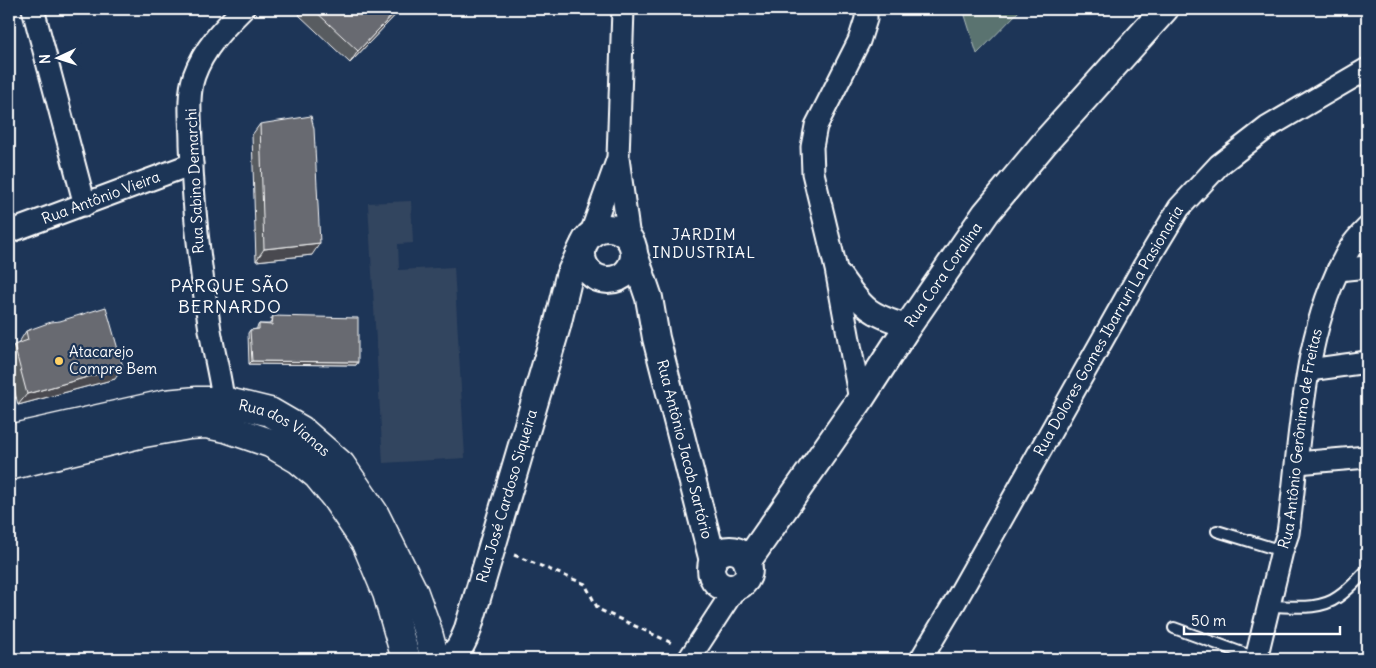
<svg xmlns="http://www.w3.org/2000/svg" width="1376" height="668" font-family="Delius,sans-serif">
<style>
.built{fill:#33455f}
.green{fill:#5a7370;stroke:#acb9b8}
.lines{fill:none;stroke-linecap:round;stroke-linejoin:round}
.service-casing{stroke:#fff;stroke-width:14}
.minor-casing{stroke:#fff;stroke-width:25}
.tertiary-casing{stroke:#fff;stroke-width:30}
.primary-casing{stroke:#fff;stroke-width:31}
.path{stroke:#fff;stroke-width:3;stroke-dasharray:5 4;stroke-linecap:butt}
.service{stroke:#1d3557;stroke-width:10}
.minor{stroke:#1d3557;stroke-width:21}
.tertiary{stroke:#1d3557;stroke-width:26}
.primary{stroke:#1d3557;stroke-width:28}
.wall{fill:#595b61;stroke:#fff}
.shaded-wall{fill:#484a4f;stroke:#fff}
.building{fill:#676a71;stroke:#fff}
.poi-dot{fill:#ffd166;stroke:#1d3557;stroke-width:2}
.labels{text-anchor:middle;stroke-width:4.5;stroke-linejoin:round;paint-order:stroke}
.street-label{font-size:15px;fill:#fff;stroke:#1d3557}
.poi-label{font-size:15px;fill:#fff;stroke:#1d3557;text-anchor:start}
.neighbourhood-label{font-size:16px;letter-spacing:1px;fill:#fff;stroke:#1d3557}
.quarter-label{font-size:18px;letter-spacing:1px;fill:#fff;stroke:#1d3557}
</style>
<rect width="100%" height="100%" fill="#1d3557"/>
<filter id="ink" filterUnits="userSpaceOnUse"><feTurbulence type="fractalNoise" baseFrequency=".02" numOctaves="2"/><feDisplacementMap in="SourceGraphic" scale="10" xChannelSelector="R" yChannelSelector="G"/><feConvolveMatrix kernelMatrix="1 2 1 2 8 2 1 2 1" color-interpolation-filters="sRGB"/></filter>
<g filter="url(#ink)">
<path class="built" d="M411,201L413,243L398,244L399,270L454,267L465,458L383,463L368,203Z"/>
<path class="green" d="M963,9H1021L977,54Z"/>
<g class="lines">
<defs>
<path id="service" d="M1217,531L1282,551
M1269,606C1292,606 1319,611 1338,597C1349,590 1358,579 1367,570
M1174,628L1256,658"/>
<g id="minor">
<path d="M33,9L85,205"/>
<path d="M623,9L618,158L629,238"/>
<path id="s1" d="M9,232L192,164"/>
<path d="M591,233L617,161"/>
<path d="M1338,270L1367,267"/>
<path d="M841,276C864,309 869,314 908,326"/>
<path d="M1309,370L1367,362"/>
<path d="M860,400L836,269L813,173L812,147L816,126L859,41L866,19V9"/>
<path d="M225,416C223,387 215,359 210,330C200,269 193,206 191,144C191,122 187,97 194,76C204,48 223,29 243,9"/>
<path d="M1297,463L1367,457"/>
<path d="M689,659L736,587"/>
<path id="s2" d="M921,659L955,602L1144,266L1179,208L1219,165L1268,127L1367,69"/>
<path id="s3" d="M1256,659L1282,551L1288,533C1301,442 1301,329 1350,248C1354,241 1361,234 1367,228"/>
</g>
<g id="tertiary">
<circle cx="608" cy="254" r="26"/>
<path id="s4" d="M634,254L649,298L656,338L713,561"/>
<circle cx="730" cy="569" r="19"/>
<path id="s5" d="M747,562L860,400L908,326L986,213L1047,140L1165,9"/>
<path id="s6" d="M447,659C458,653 462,644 467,632L557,326L569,276L582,248"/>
</g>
<g id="primary">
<path id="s7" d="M9,439L165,404L197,401H224L270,412L301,430L341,465L374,513L414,593L427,629L435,659"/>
<path d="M9,466L144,433L189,425L206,424L226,428L270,443L299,460L317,475L335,497L366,543L387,593L406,659"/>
</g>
</defs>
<use href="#service" class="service-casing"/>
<use href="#minor" class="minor-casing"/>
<use href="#tertiary" class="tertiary-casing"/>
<use href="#primary" class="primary-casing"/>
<path class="path" d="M514,555L585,584L598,609L674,644"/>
<use href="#service" class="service"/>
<use href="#minor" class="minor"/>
<use href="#tertiary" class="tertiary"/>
<use href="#primary" class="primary"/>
</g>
<path class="wall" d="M304,9H401L350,63L299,15Z
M260,124L312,255L256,261L252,135Z
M273,316L358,362L356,365L249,364L248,333L250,330L257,329V327L259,324H270L271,319Z
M26,331L115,379L18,405L16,397L12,403L9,404V353L14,345L18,344Z"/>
<path class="shaded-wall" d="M398,9H401L350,63L358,51Z
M320,243L312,255L256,261L264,249Z
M252,361L358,362L356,365L249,364Z
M123,367L115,379L18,405L27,394Z
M16,397L12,403L9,404V399Z"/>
<path class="building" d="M313,9H398L358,51Z
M311,116L314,129L320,243L264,249L260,124Z
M106,307L123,367L27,394L14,345L28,340L26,331L51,322L60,321Z
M273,316L358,318V362L252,361L250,330L259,329V324L272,325Z
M9,356L16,397L9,399Z"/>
</g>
<circle class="poi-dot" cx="59" cy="361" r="5"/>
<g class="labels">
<g class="street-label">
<text transform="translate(195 181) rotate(-93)" y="5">Rua Sabino Demarchi</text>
<text dy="5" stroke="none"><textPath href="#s1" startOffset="98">Rua Antônio Vieira</textPath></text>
<text dy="5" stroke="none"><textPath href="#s5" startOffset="348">Rua Cora Coralina</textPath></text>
<text dy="5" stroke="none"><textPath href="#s2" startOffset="378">Rua Dolores Gomes Ibarruri La Pasionaria</textPath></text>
<text dy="5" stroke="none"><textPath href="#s7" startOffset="286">Rua dos Vianas</textPath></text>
<text dy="5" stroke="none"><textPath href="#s3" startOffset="225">Rua Antônio Gerônimo de Freitas</textPath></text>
<text dy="5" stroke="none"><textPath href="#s4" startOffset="202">Rua Antônio Jacob Sartório</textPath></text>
<text dy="5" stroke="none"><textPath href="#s6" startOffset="176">Rua José Cardoso Siqueira</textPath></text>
</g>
<g class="poi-label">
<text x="69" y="357">Atacarejo<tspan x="69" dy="17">Compre Bem</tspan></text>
</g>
<g class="neighbourhood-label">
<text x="704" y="240">JARDIM<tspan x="704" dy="18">INDUSTRIAL</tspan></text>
</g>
<g class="quarter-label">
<text x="230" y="292">PARQUE SÃO<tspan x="230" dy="21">BERNARDO</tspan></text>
</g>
</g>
<rect width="1376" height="668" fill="none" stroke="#1d3557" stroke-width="30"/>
<rect x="15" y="15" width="1346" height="638" fill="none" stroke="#fff" stroke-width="2" filter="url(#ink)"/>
<g transform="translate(58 58) rotate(266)" stroke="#1d3557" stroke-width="4" paint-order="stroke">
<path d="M0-4L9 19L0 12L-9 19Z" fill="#ffffff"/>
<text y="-8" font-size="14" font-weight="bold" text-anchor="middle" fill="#ffffff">N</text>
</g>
<path d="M1184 626v8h156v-8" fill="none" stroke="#ffffff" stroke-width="2.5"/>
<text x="1191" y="626" font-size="15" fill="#ffffff" stroke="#1d3557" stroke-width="4" paint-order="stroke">50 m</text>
</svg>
